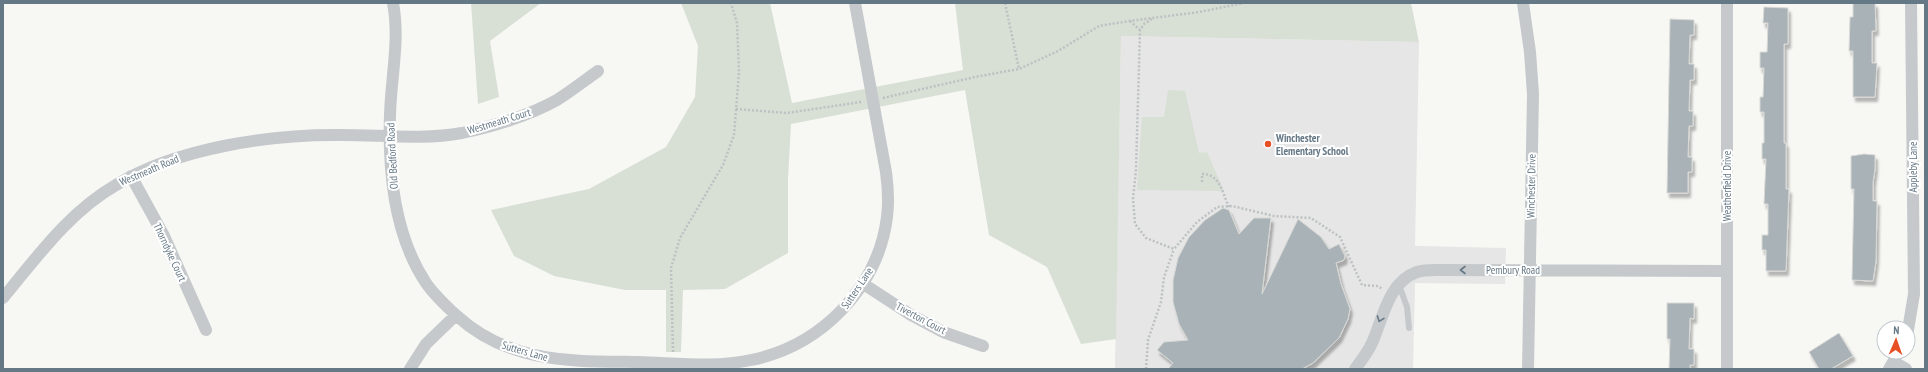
<svg xmlns="http://www.w3.org/2000/svg" width="1928" height="372" font-family="'PT Sans Narrow',sans-serif">
<style>
.built{fill:#e5e6e5}
.green{fill:#d8dfd5}
.building{fill:#a9b2b7;stroke:#d9d9d6;filter:url(#shadow)}
.lines{fill:none;stroke-linecap:round;stroke-linejoin:round}
.path{stroke:#bec1c3;stroke-width:2.5;stroke-dasharray:2 2;stroke-linecap:butt}
.lane{stroke:#c5c9cc;stroke-width:6}
.street{stroke:#c5c9cc;stroke-width:12}
.oneway{stroke:#657886}
.poi-dot{fill:#e75024;stroke:#fff;stroke-width:1.5}
.labels{text-anchor:middle;stroke-width:4;stroke-linejoin:round;paint-order:stroke}
.street-label{font-size:11px;fill:#657886;stroke:#fff}
.poi-label{font-size:11px;font-weight:bold;fill:#657886;stroke:#fff;text-anchor:start}
</style>
<defs>
<filter id="shadow"><feDropShadow dx="2.5" dy="4.5" stdDeviation="1" flood-color="#0004"/></filter>
</defs>
<rect width="100%" height="100%" fill="#f7f7f4"/>
<path class="built" d="M1121,36L1419,42L1415,246L1506,248L1505,284L1415,283L1413,369H1115Z"/>
<path class="green" d="M471,3H541L490,41L499,97L478,104Z
M681,3H770L792,103L963,70L955,3H1411L1419,42L1121,36L1116,339L1081,344L1047,267L989,235L965,90L791,124L788,179V253L725,289L683,290L681,352H666V290H625L554,276L514,256L491,210L589,189L666,147L695,97L698,46Z
M1168,90L1185,91L1199,153L1207,152L1224,191L1137,190L1142,117H1164Z"/>
<path class="building" d="M1853,3H1875L1876,31H1872V63H1877L1875,97H1853V51H1849L1850,17H1853Z
M1764,7L1788,8V44H1784V143H1786V189H1789L1786,271H1766V250H1762V235H1768V204H1764L1766,159H1762V143H1764V112H1760V97H1763L1764,68H1760V52H1767L1768,23H1763Z
M1670,19L1694,20V35H1690L1689,64H1694V80H1690L1689,111H1693V126H1689L1688,157H1692V172H1688V193H1667Z
M1864,154L1875,155V169L1873,182V201H1877L1876,261L1873,281L1852,280L1854,189H1851V156Z
M1223,208L1229,210L1239,234L1254,218H1271L1262,294L1298,219L1321,237L1329,249L1339,244L1345,256L1344,260L1336,263L1341,284L1350,309L1348,319L1339,338L1313,363L1302,369H1168L1173,363L1157,350L1164,342L1188,340L1179,324L1173,302V280L1178,258L1189,237L1205,220Z
M1667,303H1694V319L1690,318L1689,349H1694V365H1690V369H1669L1670,339H1667Z
M1839,333L1853,356L1831,369H1819L1809,352Z"/>
<g class="lines">
<path class="path" d="M1005,3L1019,69
M1152,19L1144,24L1140,30L1136,170L1133,199L1135,224L1146,238L1174,249L1197,222L1217,207L1232,206L1274,216L1311,218L1340,237L1362,285L1377,286L1383,289
M1130,21L1140,30
M883,98L975,77L1019,69L1058,51L1099,26L1129,21L1199,12L1244,3
M736,109L787,113L861,102
M1202,182V174C1220,174 1222,192 1229,207
M673,352L671,268L680,238L723,165L734,135L739,72L737,23L731,3
M1146,369L1148,340L1161,302L1164,277L1174,249"/>
<path class="lane" d="M1399,285L1407,307L1409,328"/>
<path class="street" d="M393,3C400,40 391,77 390,115C388,172 394,235 426,283C435,296 446,306 457,316C510,364 572,361 639,362C676,363 715,368 751,360C821,346 878,288 887,217C889,202 888,187 886,172L855,3
M1523,3L1530,52L1533,94L1528,369
M1727,3V369
M131,176L164,236L206,330
M862,283L911,315L943,332L983,346
M3,298C37,257 69,212 116,185C177,148 271,134 342,135C382,135 422,140 462,133C495,126 528,116 557,100C571,91 584,81 598,71
M1908,330L1914,294L1911,3
M1894,362L1906,369
M410,369L426,344L456,315
M1355,369C1361,361 1368,352 1372,343C1383,319 1388,282 1417,272C1423,270 1430,270 1436,270L1727,271
M1889,369L1899,352"/>
</g>
<defs><path id="oneway-chevron" d="M-2-3.5L2.5 0L-2 3.5" fill="none" stroke-width="1.6" stroke-linecap="round" stroke-linejoin="round"/></defs>
<g class="oneway">
<use href="#oneway-chevron" transform="translate(1463 270) rotate(-180)"/>
<use href="#oneway-chevron" transform="translate(1380 319) rotate(110)"/>
</g>
<circle class="poi-dot" cx="1268" cy="144" r="4"/>
<g class="labels">
<g class="street-label">
<text transform="translate(499 121) rotate(-17)" y="4">Westmeath Court</text>
<text transform="translate(392 156) rotate(-93)" y="4">Old Bedford Road</text>
<text transform="translate(1913 167) rotate(-90)" y="4">Appleby Lane</text>
<text transform="translate(149 170) rotate(-23)" y="4">Westmeath Road</text>
<text transform="translate(1531 186) rotate(-89)" y="4">Winchester Drive</text>
<text transform="translate(1727 186) rotate(-90)" y="4">Weatherfield Drive</text>
<text transform="translate(170 252) rotate(65)" y="4">Thorndyke Court</text>
<text x="1513" y="274">Pembury Road</text>
<text transform="translate(857 288) rotate(-56)" y="4">Sutters Lane</text>
<text transform="translate(921 318) rotate(28)" y="4">Tiverton Court</text>
<text transform="translate(525 351) rotate(16)" y="4">Sutters Lane</text>
</g>
<g class="poi-label">
<text x="1276" y="142">Winchester<tspan x="1276" dy="13">Elementary School</tspan></text>
</g>
</g>
<rect width="1928" height="372" fill="none" stroke="#657886" stroke-width="8"/>
<g transform="translate(1896 340) rotate(2)"><circle r="19" fill="#ffffff" stroke="#c1c9cf"/>
<path d="M0-3L7 15L0 10L-7 15Z" fill="#e75024"/>
<text y="-6" font-size="11" font-weight="bold" text-anchor="middle" fill="#657886">N</text>
</g>
</svg>
